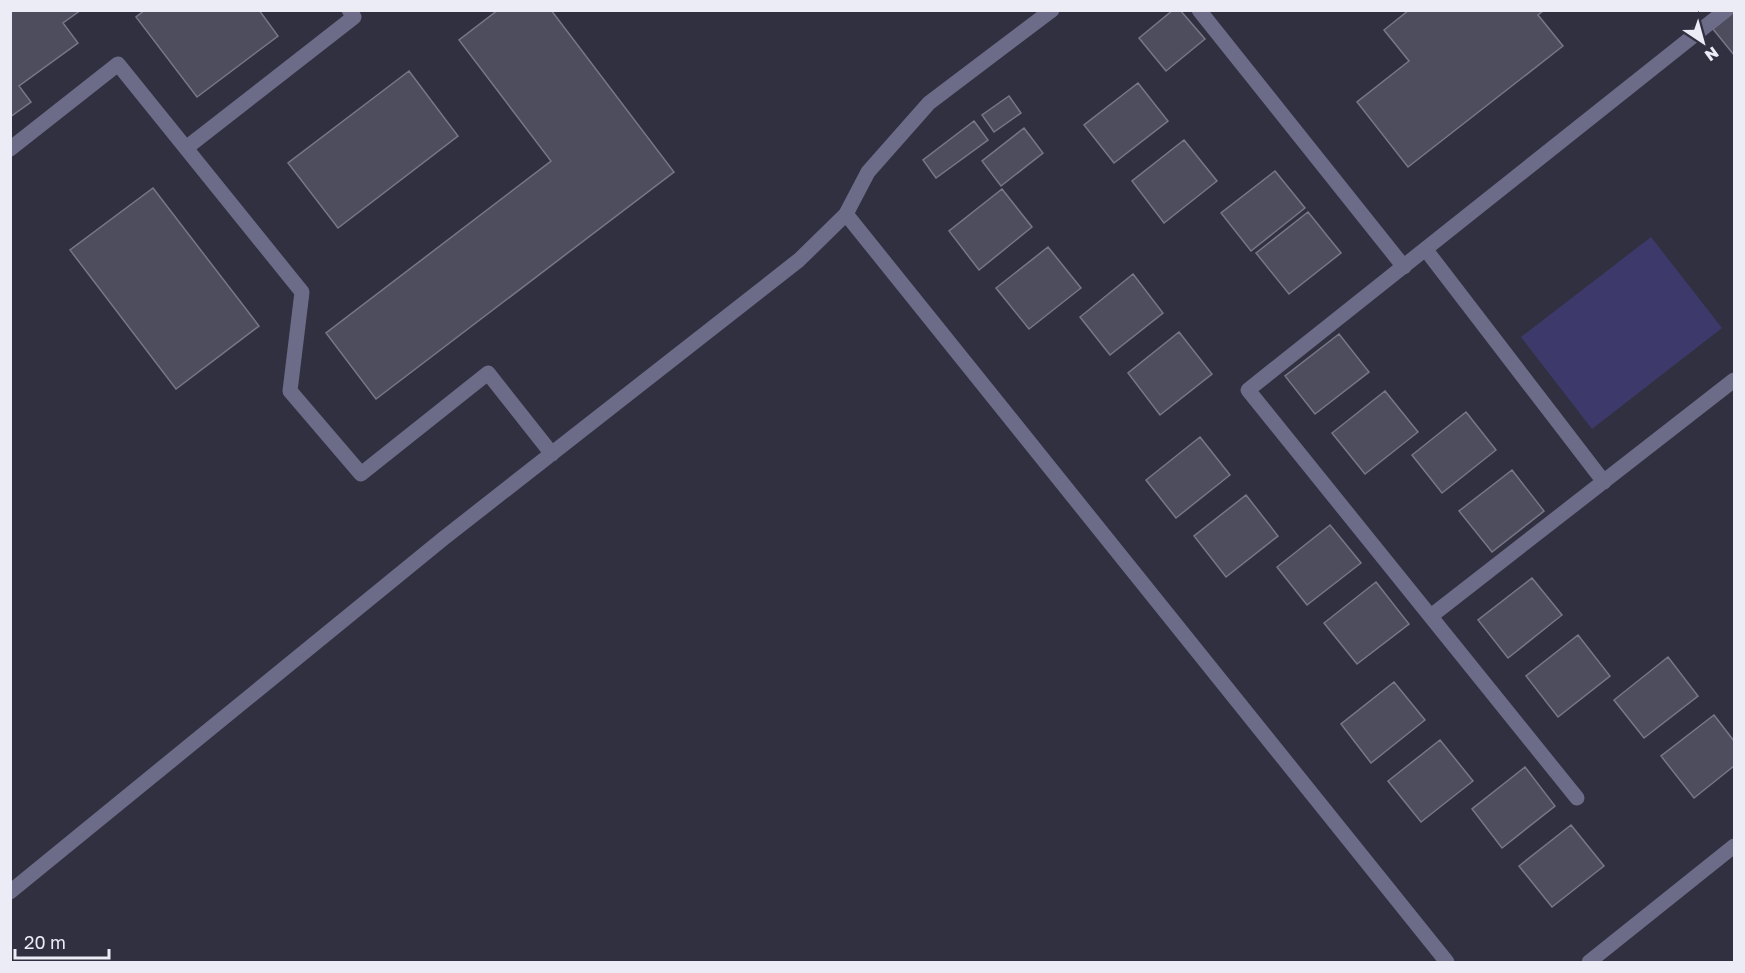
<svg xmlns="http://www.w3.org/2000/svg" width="1745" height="973" font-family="'Golos Text',sans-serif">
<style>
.green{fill:#3d3a6b}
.building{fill:#4d4d5e;stroke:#777789;stroke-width:1.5}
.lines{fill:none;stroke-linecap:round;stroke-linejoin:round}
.minor{stroke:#6c6c89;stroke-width:15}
</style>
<rect width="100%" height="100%" fill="#303040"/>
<path class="green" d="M1651,237L1722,328L1592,429L1521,337Z"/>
<path class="building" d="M10,10H81L63,23L78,43L19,86L31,102L10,117Z
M145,10H259L278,36L197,97L136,17Z
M498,10H551L674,172L376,399L326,333L551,161L459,40Z
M1173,10H1180L1205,39L1166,71L1139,38Z
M1409,10H1544L1538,15L1563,46L1408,167L1357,102L1409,61L1384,30Z
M1734,12V55L1713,29Z
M409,71L458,136L338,228L288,163Z
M1138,83L1168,121L1114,163L1084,125Z
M1009,96L1021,113L994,132L982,115Z
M974,121L988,140L936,178L923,160Z
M1024,128L1043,153L1001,186L982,161Z
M1184,140L1217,181L1164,223L1132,181Z
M1275,171L1305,208L1251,251L1221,213Z
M153,188L259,326L176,389L70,250Z
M1002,189L1032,227L979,270L949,231Z
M1308,212L1341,253L1289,294L1256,253Z
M1048,247L1081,288L1029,329L996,288Z
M1133,274L1163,313L1110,355L1080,317Z
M1179,332L1212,374L1160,415L1128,373Z
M1339,334L1369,372L1315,414L1285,376Z
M1385,391L1418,432L1365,474L1332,433Z
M1466,412L1496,450L1442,493L1412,455Z
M1200,437L1230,475L1176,518L1146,480Z
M1512,470L1544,511L1492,552L1459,511Z
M1246,495L1278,536L1226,577L1194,536Z
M1330,525L1361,563L1307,605L1277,567Z
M1532,578L1562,615L1508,658L1478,620Z
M1376,582L1409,624L1357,664L1324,623Z
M1578,635L1610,676L1558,717L1526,676Z
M1668,657L1698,696L1644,738L1614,700Z
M1394,682L1425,720L1371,763L1341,724Z
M1714,715L1734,741V766L1694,798L1661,756Z
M1440,740L1473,781L1421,822L1388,781Z
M1525,767L1555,806L1502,848L1472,809Z
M1571,825L1604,866L1552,907L1519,866Z"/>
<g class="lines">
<path class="minor" d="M1199,10L1404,267
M186,148L354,17L349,10
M10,149L118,64L302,292L290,391L361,474L488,373L552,454
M846,214L1447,962
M1426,250L1604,482
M1431,616L1734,380
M1577,798L1248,390L1726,10
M10,892L444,538L799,260L846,214L868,172L929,103L1052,10
M1589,962L1734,846"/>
</g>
<rect width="1745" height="973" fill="none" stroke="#ebecf6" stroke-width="24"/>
<g transform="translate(1703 42) rotate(144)" stroke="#303040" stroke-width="4.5" paint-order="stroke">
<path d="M0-4.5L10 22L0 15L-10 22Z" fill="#ebecf6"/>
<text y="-9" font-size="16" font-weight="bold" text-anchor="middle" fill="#ebecf6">N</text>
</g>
<path d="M15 949v9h94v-9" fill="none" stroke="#ebecf6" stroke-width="3"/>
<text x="24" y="949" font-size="18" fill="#ebecf6" stroke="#303040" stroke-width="4.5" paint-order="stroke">20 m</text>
</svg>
